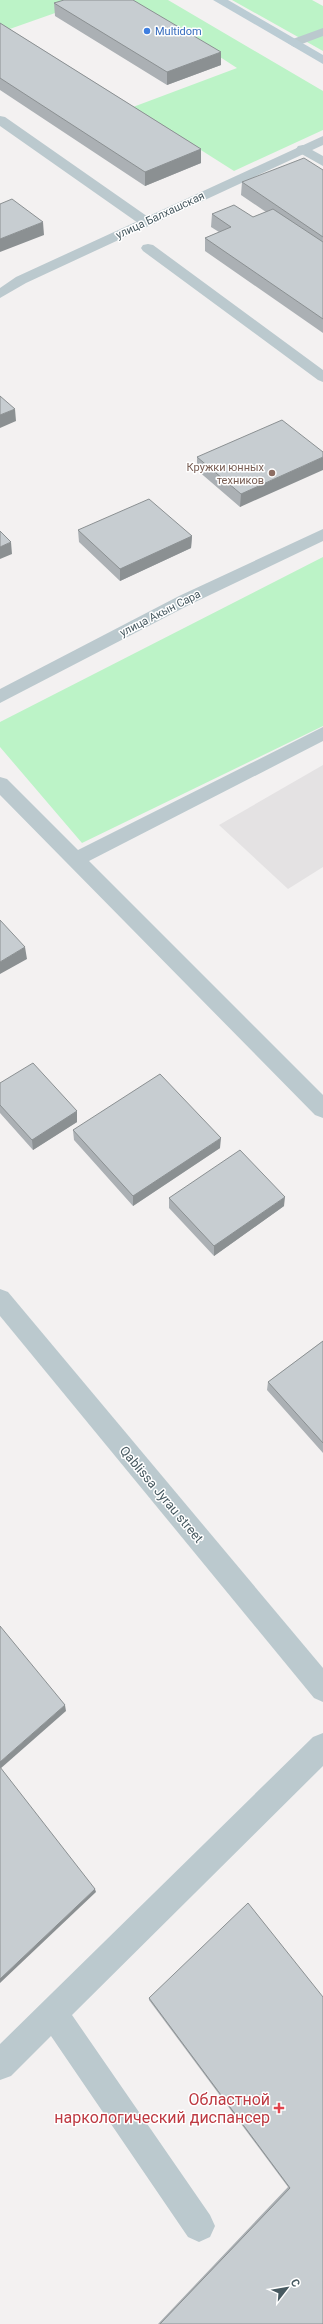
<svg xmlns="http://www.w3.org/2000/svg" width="323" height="2324" font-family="Roboto,sans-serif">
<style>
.education{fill:#e4e2e3}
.green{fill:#bcf3c7}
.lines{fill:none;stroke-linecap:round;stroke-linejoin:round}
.service{fill:#bbc9ce;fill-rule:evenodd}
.minor{fill:#bbc9ce;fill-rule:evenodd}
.tertiary{fill:#bbc9ce;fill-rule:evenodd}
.secondary{fill:#bbccd4;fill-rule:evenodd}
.wall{fill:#abb0b4}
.shaded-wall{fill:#8b9092}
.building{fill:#c7cdd1;stroke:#8b9092}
.shop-dot{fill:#3f7fe0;stroke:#fff;stroke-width:1.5}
.education-dot{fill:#8d6e63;stroke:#fff;stroke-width:1.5}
.health-dot{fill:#e0444e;stroke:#fff;stroke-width:1.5}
.labels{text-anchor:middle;stroke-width:3;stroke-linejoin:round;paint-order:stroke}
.far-shop-label{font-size:11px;fill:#366cbe;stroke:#fff;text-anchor:start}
.far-street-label{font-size:11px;fill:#475960;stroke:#fff}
.far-education-label{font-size:11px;fill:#785e54;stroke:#fff;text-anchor:end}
.street-label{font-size:13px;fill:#475960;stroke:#fff}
.near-health-label{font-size:16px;fill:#be3a42;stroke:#fff;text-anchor:end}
</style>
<rect width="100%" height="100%" fill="#f3f1f1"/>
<path class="education" d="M323,765V867L288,889L219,825Z"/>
<path class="green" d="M0,0H92L4,31L0,29Z
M132,0H168L323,91V130L234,171L133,107L237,68Z
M232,0H312L323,6V51Z
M323,557V726L82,843L0,747V722Z"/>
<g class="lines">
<path class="service" d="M323,28V36L294,47L288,43L290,40Z
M0,116L5,117L151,219L153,222L151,225H141L0,126Z
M303,145L323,156V166L298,152L296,149L298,146Z
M148,244L153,245L323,370V382L318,380L143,251L141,248L143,245Z
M323,727V741L89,861L323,1095V1118L315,1115L0,795V777L7,779L78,850Z
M323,1733V1766L72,2015L210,2215L215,2226L210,2237L199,2242L188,2237L51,2036L11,2076L0,2080V2044L313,1737Z"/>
<path class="minor" d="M323,136V145L26,283L0,298V288L16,277Z
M323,529V541L191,604L0,703V689L179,596Z"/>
<path class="tertiary" d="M0,1289L8,1292L323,1668V1702L314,1698L0,1316Z"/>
<path class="secondary" d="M213,0H228L323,55V64Z"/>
</g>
<path class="wall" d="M54,3L221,65L167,85L55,16Z
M0,23L201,149V163L145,186L0,90Z
M323,170V333L205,251V238L219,232L211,227L212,214L253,217L266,212L241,195L242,182Z
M323,452L240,507L197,470V457Z
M78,530L192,536L191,548L120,581L79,542Z
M0,1083L77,1111V1122L33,1150L0,1113Z
M73,1130L220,1148L133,1206L74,1140Z
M169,1198L284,1206L214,1256L169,1208Z
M323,1341V1453L267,1390L268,1382Z
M323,1997V2324H158L288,2187L149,2000V1998Z"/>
<path class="shaded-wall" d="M221,52V65L167,85V72Z
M201,149V163L145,186V172Z
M43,222L44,235L0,252V239Z
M15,409L16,421L0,428V415Z
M323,457V470L240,507L241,494Z
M192,536L191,548L120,581V569Z
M11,542L12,554L0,559V547Z
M25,947L27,959L0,974V962Z
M77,1111V1122L33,1150L32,1140Z
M221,1138L220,1148L133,1206V1196Z
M285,1197L284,1206L214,1256V1246Z
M65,1705L66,1711L0,1769V1762Z
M95,1889L96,1892L0,1983V1979Z"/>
<path class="building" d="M64,0H133L221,52L167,72L54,3Z
M0,23L201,149L145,172L0,78Z
M304,158L323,170V237L242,182Z
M12,199L43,222L0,239V204Z
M234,205L253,217L273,209L323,242V319L205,238L231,227L212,214Z
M0,396L15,409L0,415Z
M282,420L323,452V457L241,494L197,457Z
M149,499L192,536L120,569L78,530Z
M0,531L11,542L0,547Z
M0,920L25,947L0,962Z
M33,1063L77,1111L32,1140L0,1105V1083Z
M160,1074L221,1138L133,1196L73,1130Z
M240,1150L285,1197L214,1246L169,1198Z
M323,1341V1443L268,1382Z
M0,1626L65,1705L0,1762Z
M0,1767L95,1889L0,1979Z
M248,1903L323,1997V2324H160L290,2188L149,1998Z"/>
<circle class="shop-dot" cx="147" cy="31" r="4"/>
<circle class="education-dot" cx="272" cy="473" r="4"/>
<path class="health-dot" d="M277 2102h4v4h4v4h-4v4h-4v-4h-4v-4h4z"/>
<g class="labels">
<g class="far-shop-label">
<text x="155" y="35">Multidom</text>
</g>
<g class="far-street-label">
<text transform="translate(160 215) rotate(-25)" y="4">улица Балхашская</text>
<text transform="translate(160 613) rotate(-27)" y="4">улица Акын Сара</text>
</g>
<g class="far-education-label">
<text x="264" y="471">Кружки юнных<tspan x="264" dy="13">техников</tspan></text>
</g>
<g class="street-label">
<text transform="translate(162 1494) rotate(50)" y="5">Qablissa Jyrau street</text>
</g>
<g class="near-health-label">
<text x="270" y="2105">Областной<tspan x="270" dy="18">наркологический диспансер</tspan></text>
</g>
</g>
<g transform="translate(287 2288) rotate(59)" stroke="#ffffff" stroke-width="3" paint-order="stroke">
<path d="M0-3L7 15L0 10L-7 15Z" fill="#475960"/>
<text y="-6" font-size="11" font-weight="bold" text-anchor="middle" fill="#475960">С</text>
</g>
</svg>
